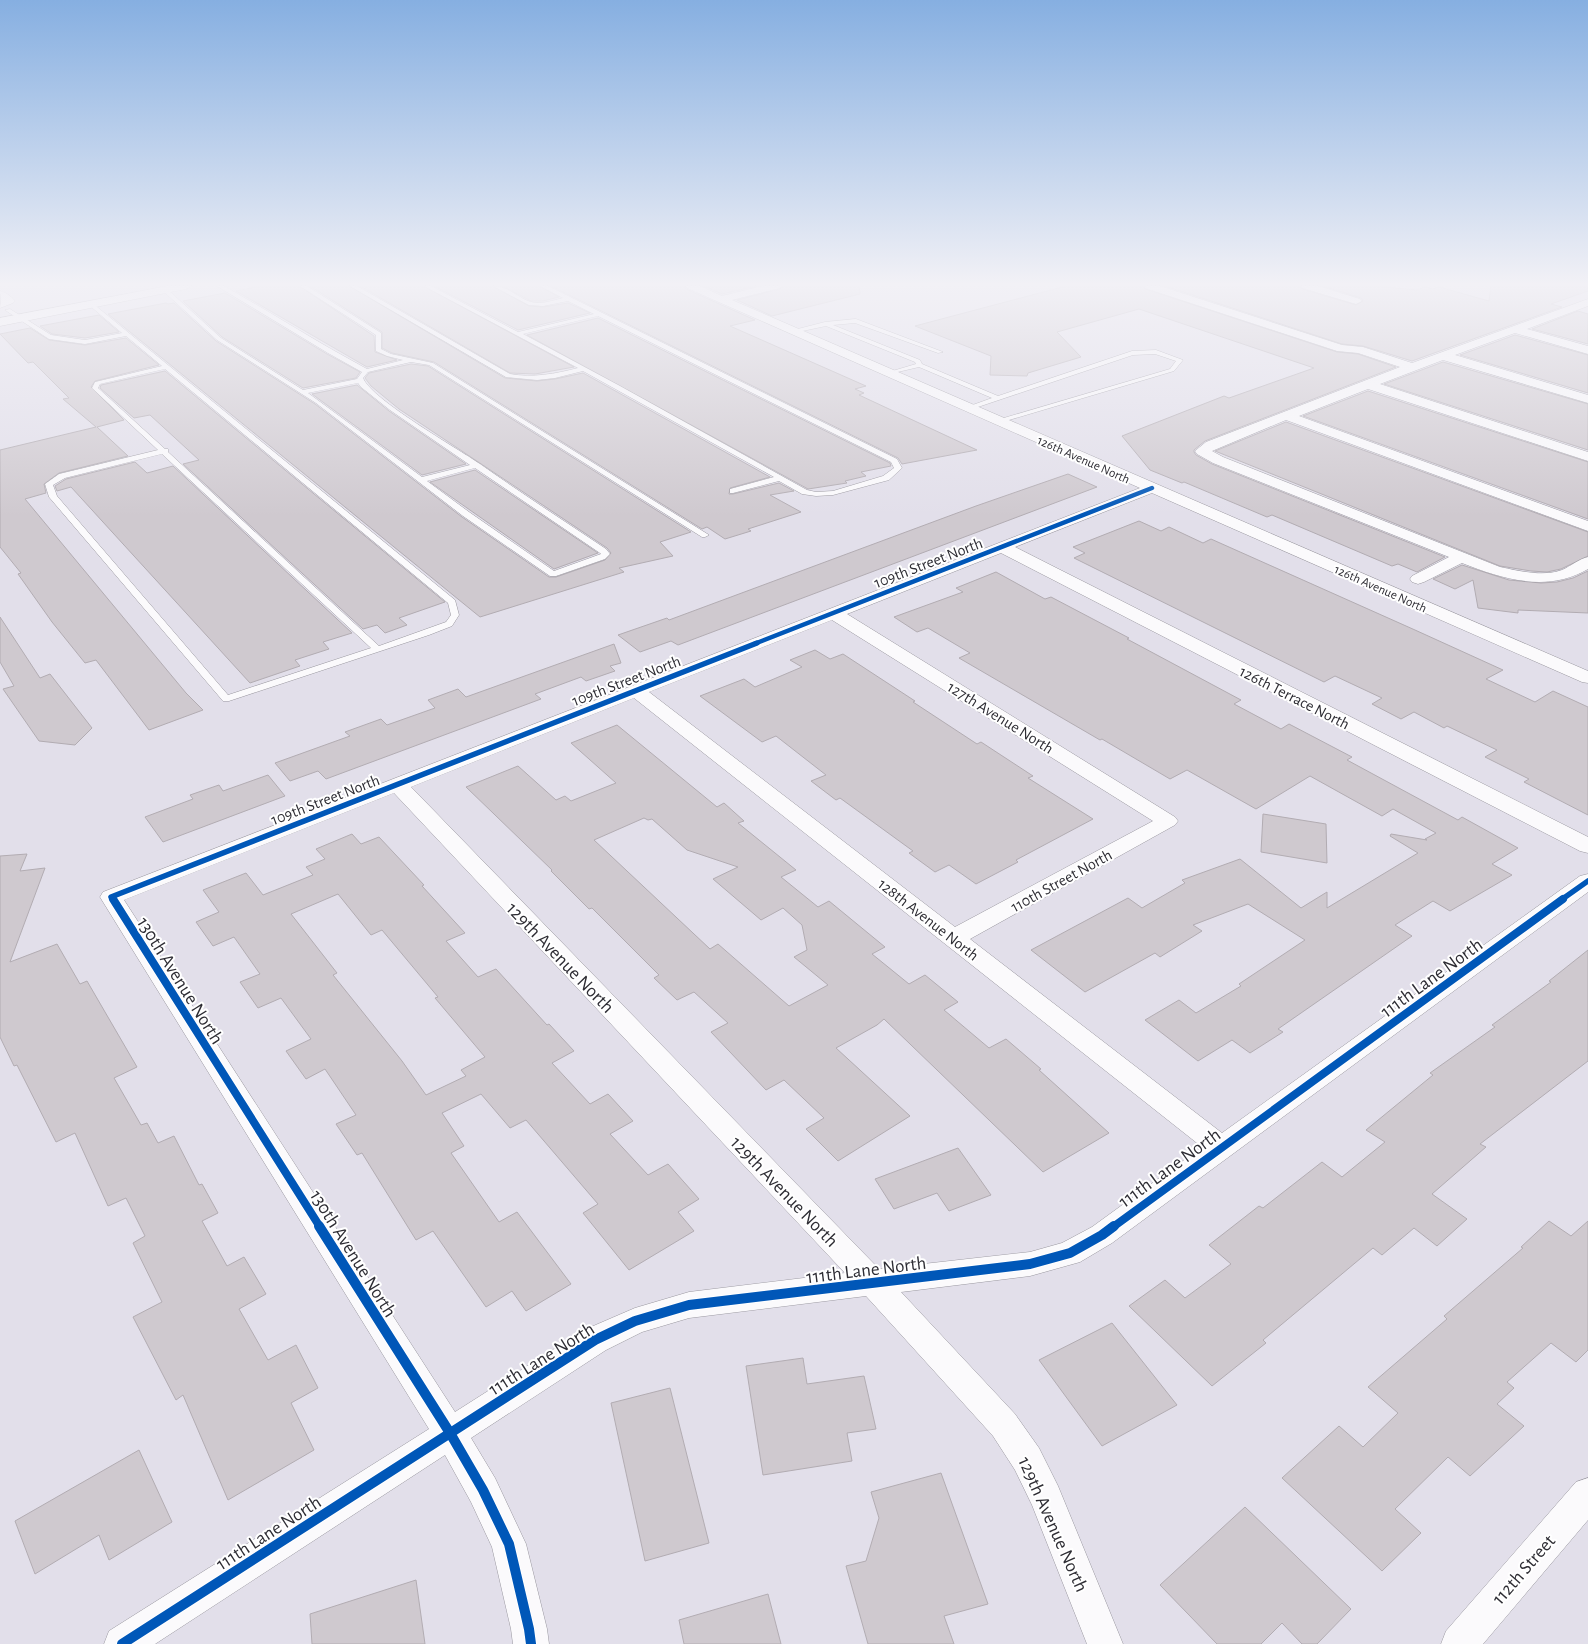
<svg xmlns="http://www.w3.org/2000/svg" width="1588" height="1644" font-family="'Alegreya Sans',sans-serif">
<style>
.building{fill:#cfc9cf;stroke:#b2acb2;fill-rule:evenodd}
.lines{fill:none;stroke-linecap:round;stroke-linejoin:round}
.lane-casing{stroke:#99979f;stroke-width:1}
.street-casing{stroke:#99979f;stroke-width:1}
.primary-casing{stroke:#99979f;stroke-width:1}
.lane{fill:#fbfafc;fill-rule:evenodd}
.street{fill:#fbfafc;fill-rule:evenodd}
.primary{fill:#fbfafc;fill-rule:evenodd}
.cycleway-far3-casing{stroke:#fff;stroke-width:6}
.cycleway-far2-casing{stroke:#fff;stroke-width:8}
.cycleway-far1-casing{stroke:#fff;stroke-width:10}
.cycleway-casing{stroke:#fff;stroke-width:12}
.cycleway-far3{stroke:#0057b8;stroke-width:4.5}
.cycleway-far2{stroke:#0057b8;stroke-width:5.5}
.cycleway-far1{stroke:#0057b8;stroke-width:8}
.cycleway{stroke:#0057b8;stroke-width:10}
.labels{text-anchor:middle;stroke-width:4;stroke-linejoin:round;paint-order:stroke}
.far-street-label{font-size:13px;fill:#2e2d34;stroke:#fff}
.street-label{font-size:16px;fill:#2e2d34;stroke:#fff}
.near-street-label{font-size:19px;fill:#2e2d34;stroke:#fff}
</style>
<rect width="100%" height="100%" fill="#e2dfea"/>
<path class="building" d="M260,286H299L374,336L375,352L397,360L367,367L236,291Z
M310,286H349L505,378L537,381L555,379L583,373L770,477L730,488L729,494H733L779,483L794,491L770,495L801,512L748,529L751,531L725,539L707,527L702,529L434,362L392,353L382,348V332Z
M360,286H423L574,367L535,374L510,373Z
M434,286H492L529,306L543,307L568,303L590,313L518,330Z
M502,286H539L559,297L543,301H531Z
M551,286H685L686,289L755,320L730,326L866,386L855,389L864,393L859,395L977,450L902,464L898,458Z
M704,286H756L722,294Z
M782,286H859L860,294L772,316L737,300L780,289Z
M1066,286H1143L1145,289L1337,352L1358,354L1396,367L1205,441L1194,450V452L1196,455L1212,464L1445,557L1417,572L1398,564L1392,566L1272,515L1267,517L1184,482L1182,483L1150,470L1122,436L1224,396L1229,398L1314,368L1139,309L1057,332L1081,357L1028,373L1027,376L990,375L991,356L915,326Z
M1165,286H1300L1302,289L1356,305L1363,301L1361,298L1323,286H1373L1417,290L1425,287L1433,289L1439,287L1489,301L1491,286H1588V291L1551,304L1562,307L1412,361L1363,346L1342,344Z
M225,293L327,354L360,372L356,378L303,388L222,337L183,301Z
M166,303L168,304L174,303L216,341L315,404L462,517L549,577H556L605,560L611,553L607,548L399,409L371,386L365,378L369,373L411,364L428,366L691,532L660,542L673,556L619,568L624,572L480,617L108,314Z
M1578,311L1588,314V344L1532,329Z
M99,315L119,332L85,338L52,334L40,326Z
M598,318L890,463L891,466L861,472L866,476L845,481L847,483L808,489L527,335Z
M30,328L49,340L85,345L126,338L159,365L95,381L91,387L124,420L97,427L128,456L59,473L44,484L46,493L25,499L186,693L203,710L149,730L96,660L85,663L52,622L18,574L21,573L0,547V450L96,427L63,399L69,398L33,362L28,363L0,334Z
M1515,335L1588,355V393L1460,355Z
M1443,362L1588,404V450L1384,384Z
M165,371L445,602L399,618L407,625L385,633L377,625L363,629L183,464L199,460L150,415L134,418L100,388L101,385Z
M357,385L389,411L466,464L422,475L312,394Z
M1368,391L1588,462V519L1303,416Z
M1286,422L1588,532V556L1561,569L1547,572L1531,571L1500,566L1215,451Z
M135,462L147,473L173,466L352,633L323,642L329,649L295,660L300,666L250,683L71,487L57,491L55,486L66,479Z
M475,470L598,553L554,569L430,482Z
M1068,474L1097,487L678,645L671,641L640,652L618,635L667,618L669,620L976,506Z
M1139,521L1161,531L1169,527L1203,543L1211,539L1415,630L1503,670L1486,679L1535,702L1553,691L1588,707V815L1524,782L1529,779L1485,757L1497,750L1447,726L1444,728L1414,712L1401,719L1372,704L1382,698L1335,676L1324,682L1074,558L1085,553L1073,547Z
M1462,565L1509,580L1541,583L1557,582L1573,578L1588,571V613L1518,610V613L1478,608L1473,580L1455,589L1433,579Z
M996,572L1045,599L1051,597L1129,638L1127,639L1241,700L1234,704L1281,729L1289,724L1352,757L1347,760L1458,820L1462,817L1518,848L1492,864L1512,875L1450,911L1433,901L1395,925L1412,936L1278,1029L1283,1032L1250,1053L1232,1040L1198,1061L1145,1020L1179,1000L1196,1013L1241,986L1239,984L1305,940L1248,904L1193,925L1202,931L1160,957L1155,953L1085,992L1031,950L1128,898L1142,908L1185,883L1182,880L1240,859L1301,908L1327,892V908L1418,853L1390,836L1391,834L1427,840L1425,839L1436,833L1393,809L1382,816L1310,776L1256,809L1187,770L1170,779L1102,739L1100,740L959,658L970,653L928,628L917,632L894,617L963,592L956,588Z
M0,617L40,678L50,674L92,728L75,745L39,741L3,689L14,686L0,662Z
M614,644L621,663L610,666L615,671L586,681L581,677L535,694L541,699L326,779L318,771L290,781L275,763L350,736L345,732L381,719L387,725L435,708L428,700L458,689L466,697Z
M815,650L830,659L843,654L915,701L913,702L977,744L981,742L1033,776L1028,778L1093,819L1016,860L1018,862L976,884L949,865L935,872L909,853L913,851L840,798L836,800L811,781L826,775L776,736L762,742L700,696L744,679L755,687L802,667L790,660Z
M617,725L717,807L724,803L744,821L738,823L796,870L781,877L818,907L829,901L885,947L872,954L909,984L925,975L958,1002L944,1010L989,1048L1006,1039L1041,1069L1039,1070L1109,1133L1043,1172L884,1019L877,1025L836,1048L910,1116L838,1161L806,1129L824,1118L784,1080L766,1090L711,1032L728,1023L694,992L677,1000L654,978L659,975L592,908L589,909L551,871L552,870L466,787L518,766L556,800L565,796L571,801L616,783L571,743ZM644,818L648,820L652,819L687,850L738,867L713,879L761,920L783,908L802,925L807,950L794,957L828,985L789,1006L718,944L710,949L594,840Z
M268,775L285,796L163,842L145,817L193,799L190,795L219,785L223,791Z
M1263,814L1326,824L1327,863L1261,852Z
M352,834L361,844L379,837L424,885L422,886L465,933L446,941L478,977L496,969L547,1025L549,1024L574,1051L552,1063L590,1104L608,1094L633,1121L610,1134L648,1175L668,1164L699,1199L678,1212L694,1231L629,1270L583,1213L598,1204L526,1120L510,1128L481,1094L442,1113L464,1146L451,1153L499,1222L517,1212L571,1284L526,1311L512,1291L486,1307L433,1231L416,1240L362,1153L357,1155L336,1124L356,1115L325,1069L306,1079L286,1051L311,1039L281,998L258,1008L240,982L260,974L234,937L213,946L196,922L219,912L203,890L246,873L263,895L313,875L306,867L325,859L316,849ZM338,894L371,935L382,930L438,997L435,998L485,1057L461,1070L466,1076L426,1095L402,1061L333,975L337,973L291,914Z
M27,854L20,871L45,868L10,962L57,944L80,984L87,981L137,1067L114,1078L141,1125L147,1123L158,1143L174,1136L199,1185L202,1184L218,1213L202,1221L227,1266L244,1257L266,1294L239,1309L268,1360L296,1345L318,1388L291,1403L314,1450L228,1500L183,1395L176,1400L133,1317L162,1302L133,1243L145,1236L126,1198L108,1206L75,1133L56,1142L17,1065L14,1066L0,1037V856Z
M1588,950V1061L1480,1144L1486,1147L1432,1194L1467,1219L1437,1246L1414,1228L1382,1255L1373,1248L1263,1340L1266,1343L1212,1386L1129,1306L1165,1280L1185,1298L1231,1264L1209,1245L1259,1206L1263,1208L1322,1162L1342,1177L1385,1142L1366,1130L1433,1075L1430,1073L1495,1027L1492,1025L1551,982L1549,981Z
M958,1148L991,1195L949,1211L937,1193L894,1209L875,1179Z
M1549,1221L1571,1236L1588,1221V1350L1576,1362L1551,1343L1507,1382L1514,1388L1497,1404L1524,1426L1470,1476L1448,1457L1395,1509L1421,1533L1382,1571L1282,1478L1339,1426L1363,1447L1398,1413L1368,1387L1447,1319L1444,1316L1523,1248L1521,1247Z
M1112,1323L1177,1405L1102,1446L1039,1360Z
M803,1358L807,1384L864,1376L876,1429L847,1433L852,1461L763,1475L746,1366Z
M670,1388L709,1543L645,1561L611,1403Z
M139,1450L172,1522L109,1560L99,1535L35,1574L15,1521Z
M941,1473L988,1604L944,1616L954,1644H868L846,1566L866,1561L879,1518L871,1492Z
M1245,1507L1351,1609L1317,1644H1302L1282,1623L1261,1644H1217L1160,1585Z
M416,1580L425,1644H312L310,1614Z
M768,1594L781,1644H684L679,1620Z"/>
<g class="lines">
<defs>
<path id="lane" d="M217,286H224C272,313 318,343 367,369L403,360L387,356L376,351V335L300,286H307L381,333V349L391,354L433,363L709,535L705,537H702L429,365L411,362L368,372L363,378C372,400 457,448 480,464C521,493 564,521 606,549L610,554L605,559L556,576H550L463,516L316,403L217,340L162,290L167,289L221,338L303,390L357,379L362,372L328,353ZM358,383L361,387L390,410L470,465L422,477L308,393ZM475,468L600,553L601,554L554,571L469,512L427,481Z
M350,286H357L510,374C533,378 555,374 578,368L424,286H431L518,332L594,314L568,301L543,306L529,305L493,286C508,286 518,298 531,302C541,305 554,300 563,298L540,286H548L897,459L902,468L889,480L833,495L816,496L802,494L779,481L733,493H730V489L774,477L583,371L555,378L537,380L506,377ZM598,316L891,462L894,468L883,476L833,491L816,492L807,490L620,386L523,334Z
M91,302L455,600L459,615L452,626L429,635L229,701H223L49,497L45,484L59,474L158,450L92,388L95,382L162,366L126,336L85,344L49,339L5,310L10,309L51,335L85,340L122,333L89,305L88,304ZM165,369L448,603L451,615L446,622L379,646L168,452V449H165L98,388L100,384ZM162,454L371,648L228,695L57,496L53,485L65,478Z
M856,319L943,352L938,353L855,323L833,325L920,360L922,364L998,396L1132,351L1156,350L1183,360L1174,371L999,423L997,422V420L1170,369L1176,361L1155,354L1133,355L969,410L967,409V407L992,398L919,367L889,374V372L916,364L915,362L826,326L793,333L790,331L825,322Z"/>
<path id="street" d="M686,286H700L722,296L762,286H781L780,288L732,300L1588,671V683L1582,682L1152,493L1015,547L1588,837V853L1580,851L1001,553L847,614L1175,817L1178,821L1175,825L970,939L1222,1133L1580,876L1588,874V892L1112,1243L1080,1262L1030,1276L901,1292L1015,1414L1039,1448L1058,1486L1123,1644H1087L1032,1505L1015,1470L993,1436L866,1296L689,1318L642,1332L606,1350L471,1438L495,1478L526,1544L547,1629L549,1644H513L511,1629L492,1547L471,1502L445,1455L155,1644H104L109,1631L429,1429L100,897L103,892L1140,488L687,288ZM832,620L1153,821L955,927L649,692ZM634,698L1202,1147L1092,1227L1062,1243L1030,1252L879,1269L411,787ZM394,793L845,1273L689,1292L635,1308L584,1330L455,1412L124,900Z
M1144,286H1160L1342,345L1363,347L1412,363L1588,299V306L1527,329L1588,346V354L1515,333L1455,355L1588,395V403L1443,360L1380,384L1588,452V461L1368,389L1299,416L1588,521V531L1286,420L1212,451L1223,457L1500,567C1519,571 1543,577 1562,570C1571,566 1579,559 1588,557V569C1547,593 1503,579 1462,563L1424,582L1418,584L1412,582L1410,579L1412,576L1449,557L1213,463L1197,454L1195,451L1206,442L1400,367L1358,353L1337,351L1145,288Z
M1301,286H1318L1360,299L1362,301L1356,304L1302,288Z
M0,291C5,292 11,296 15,301L13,303L0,308L1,300Z
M1588,1478V1520L1483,1644H1441L1446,1631L1576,1482Z"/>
<path id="primary" d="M168,286H192L186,289L0,326V318Z"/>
</defs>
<use href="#lane" class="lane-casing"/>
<use href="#street" class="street-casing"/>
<use href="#primary" class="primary-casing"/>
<use href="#lane" class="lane"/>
<use href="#street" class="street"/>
<use href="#primary" class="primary"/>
<defs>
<path id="cycleway-far3" d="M754,644L1152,488"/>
<path id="cycleway-far2" d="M113,900L111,897L757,643
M1561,900L1588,881"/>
<path id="cycleway-far1" d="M113,899L320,1227
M1113,1227L1563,899"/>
<path id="cycleway" d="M319,1226L450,1433L483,1490L509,1544L529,1629L531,1644
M122,1644L595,1340L635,1321L689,1305L1030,1264L1070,1253L1102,1235L1114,1226"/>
</defs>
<use href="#cycleway-far3" class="cycleway-far3-casing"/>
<use href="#cycleway-far2" class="cycleway-far2-casing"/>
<use href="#cycleway-far1" class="cycleway-far1-casing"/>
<use href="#cycleway" class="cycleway-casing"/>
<use href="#cycleway-far3" class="cycleway-far3"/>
<use href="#cycleway-far2" class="cycleway-far2"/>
<use href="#cycleway-far1" class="cycleway-far1"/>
<use href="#cycleway" class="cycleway"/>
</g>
<linearGradient id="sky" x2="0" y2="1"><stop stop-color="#86afe1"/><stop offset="0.55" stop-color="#f2f1f6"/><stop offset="1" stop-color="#f2f1f6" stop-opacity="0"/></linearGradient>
<rect width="1588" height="516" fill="url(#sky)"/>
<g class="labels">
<g class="far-street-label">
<text transform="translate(1084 459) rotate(24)" y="5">126th Avenue North</text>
<text transform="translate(1381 588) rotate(24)" y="5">126th Avenue North</text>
</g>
<g class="street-label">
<text transform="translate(928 562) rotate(-21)" y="6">109th Street North</text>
<text transform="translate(626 680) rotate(-21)" y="6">109th Street North</text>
<text transform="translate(1295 697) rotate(27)" y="6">126th Terrace North</text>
<text transform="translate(1001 717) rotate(32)" y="6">127th Avenue North</text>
<text transform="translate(325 799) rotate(-21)" y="6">109th Street North</text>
<text transform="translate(1061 880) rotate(-29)" y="6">110th Street North</text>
<text transform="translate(929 919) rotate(38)" y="6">128th Avenue North</text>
</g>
<g class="near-street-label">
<text transform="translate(561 957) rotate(46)" y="7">129th Avenue North</text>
<text transform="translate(1431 977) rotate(-36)" y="7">111th Lane North</text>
<text transform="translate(181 980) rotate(58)" y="7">130th Avenue North</text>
<text transform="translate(1169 1167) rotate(-36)" y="7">111th Lane North</text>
<text transform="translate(785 1191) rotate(46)" y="7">129th Avenue North</text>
<text transform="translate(354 1253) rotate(58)" y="7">130th Avenue North</text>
<text transform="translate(866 1269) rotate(-7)" y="7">111th Lane North</text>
<text transform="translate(541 1358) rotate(-32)" y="7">111th Lane North</text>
<text transform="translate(1054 1524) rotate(66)" y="7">129th Avenue North</text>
<text transform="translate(268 1532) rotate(-33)" y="7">111th Lane North</text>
<text transform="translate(1523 1569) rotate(-49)" y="7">112th Street</text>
</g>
</g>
</svg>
